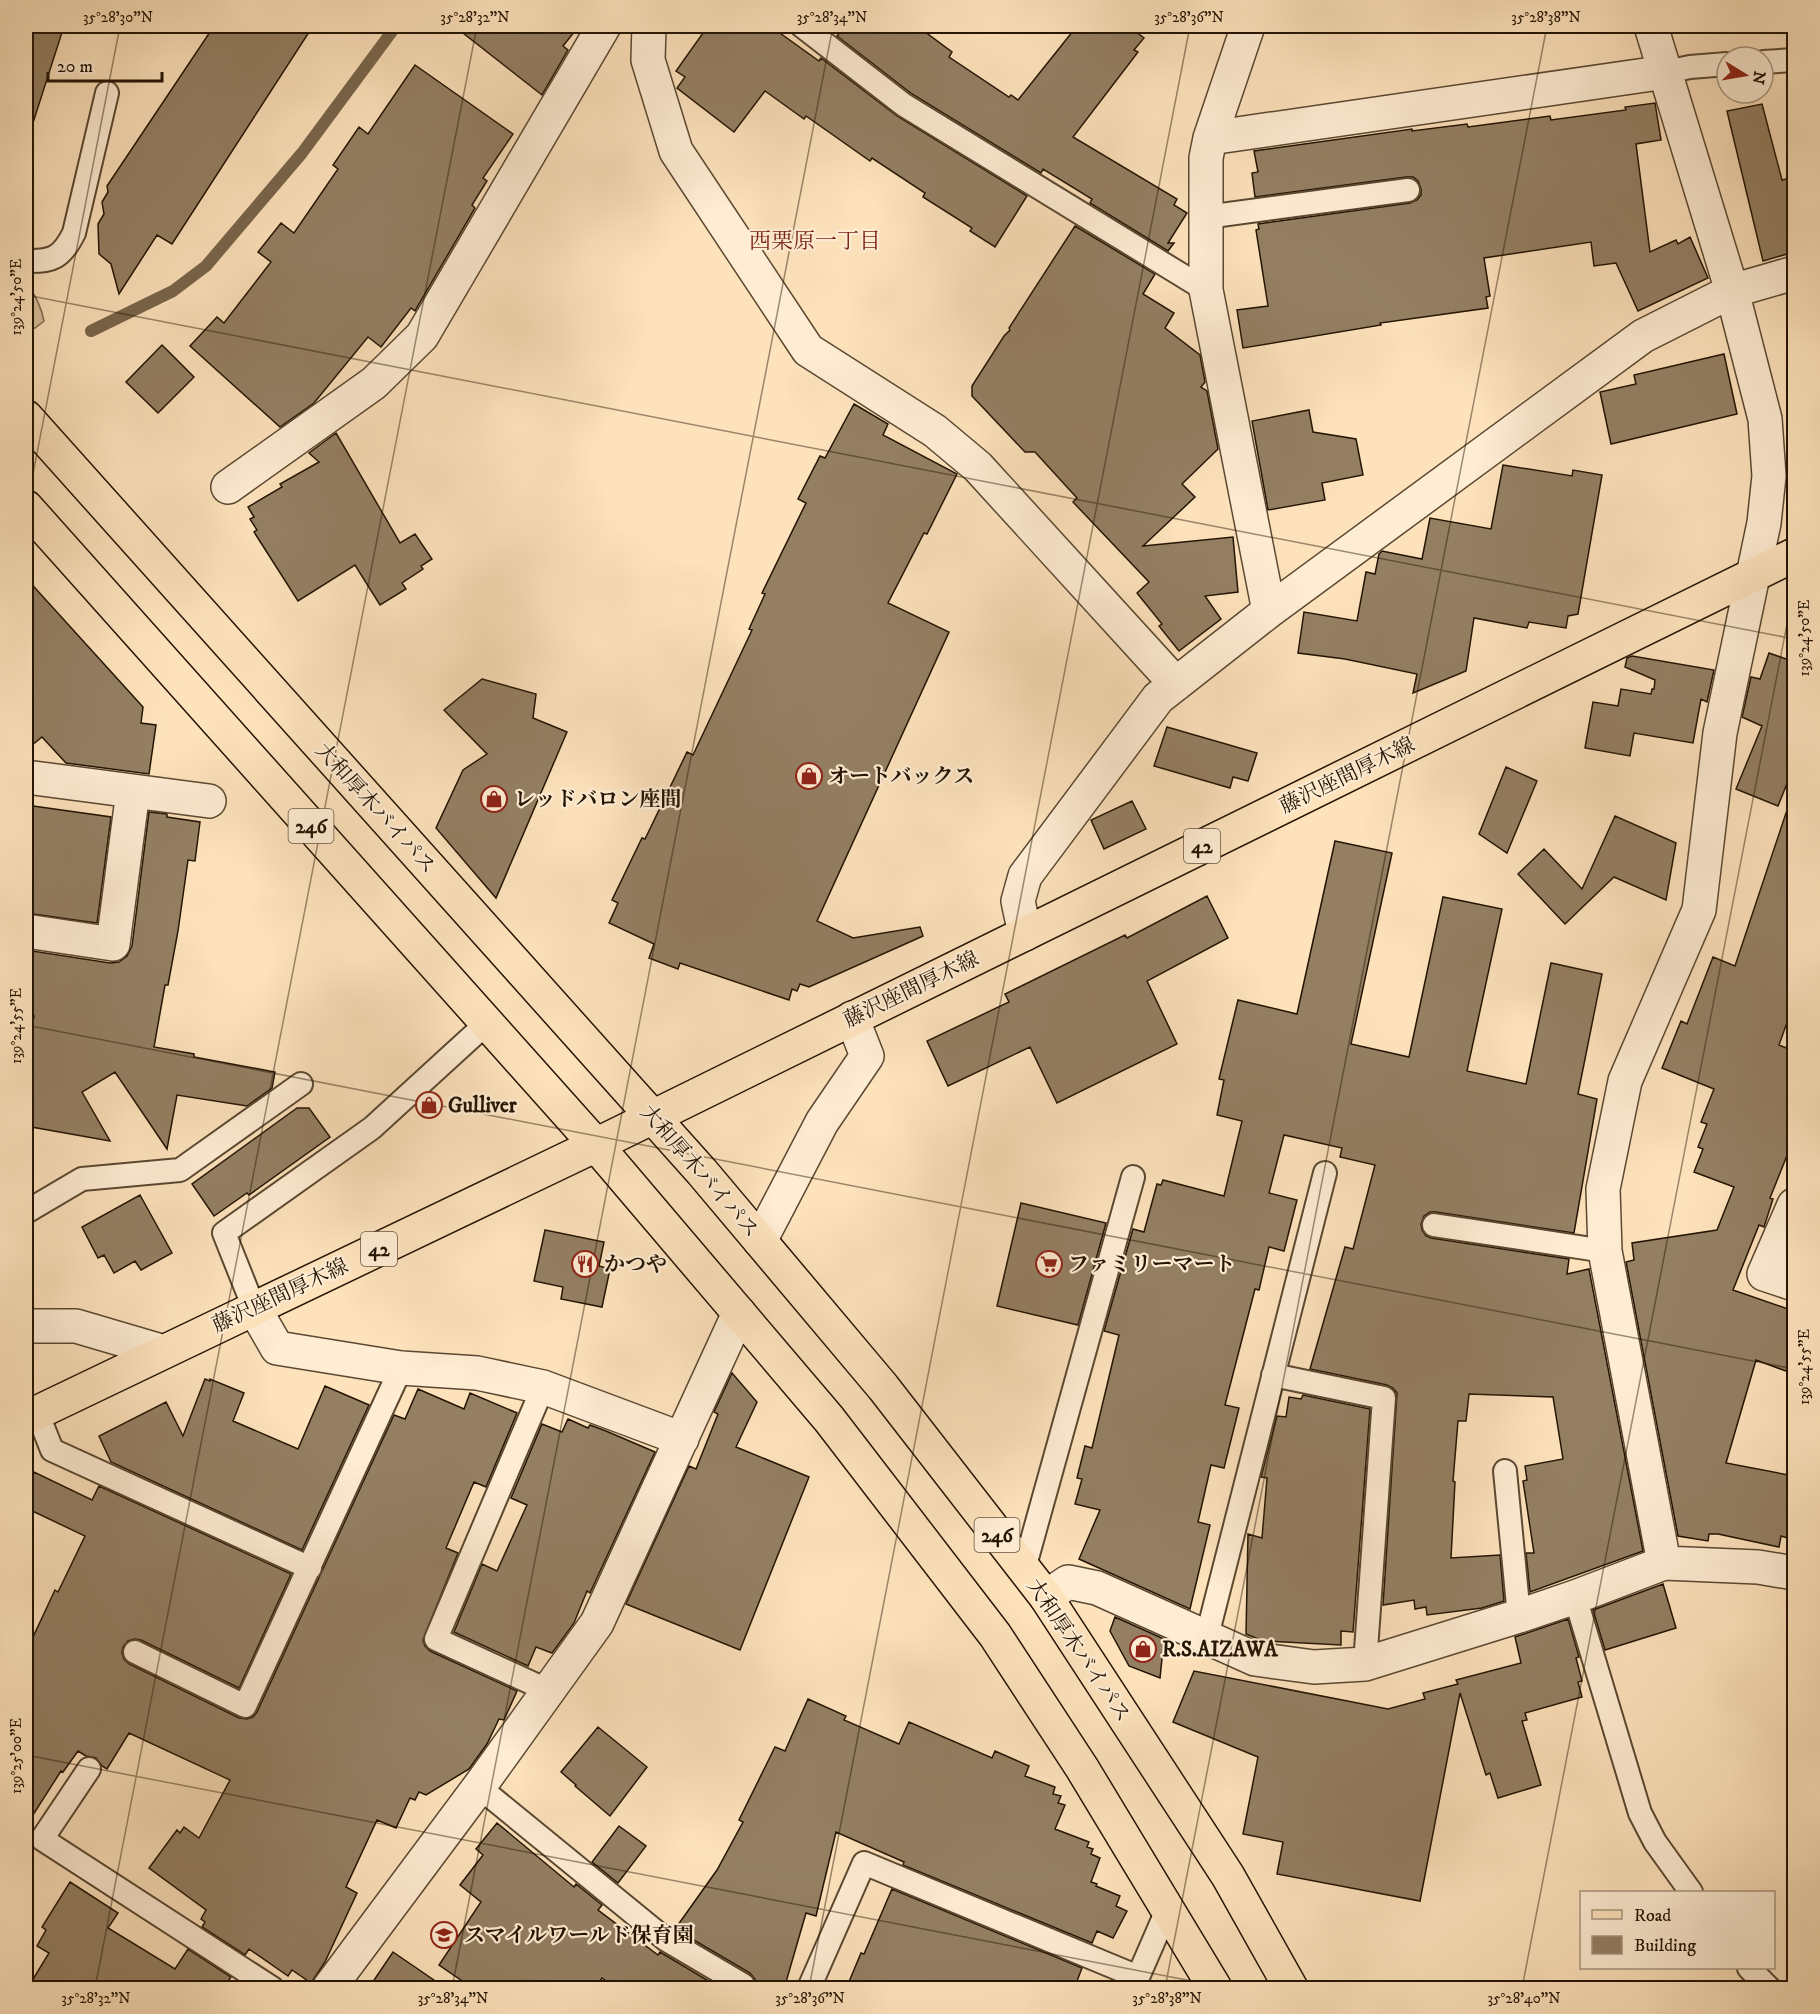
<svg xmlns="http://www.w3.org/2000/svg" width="1820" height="2014" font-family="'IM FELL DW Pica','Noto Serif JP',serif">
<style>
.grass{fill:url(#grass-tufts);stroke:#7e6a50;stroke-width:1.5}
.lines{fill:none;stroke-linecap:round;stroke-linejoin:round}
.stream{stroke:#79664c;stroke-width:12}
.building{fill:#947f63;stroke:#231403;stroke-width:1.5}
.lane-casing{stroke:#5a4831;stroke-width:26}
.street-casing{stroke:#5a4831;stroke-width:36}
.primary-casing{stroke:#231403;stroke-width:36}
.highway-casing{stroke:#231403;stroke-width:36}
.lane{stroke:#feecd3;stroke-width:22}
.street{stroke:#feecd3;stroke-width:33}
.primary{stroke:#fde2bc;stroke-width:33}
.highway{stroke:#fde2bc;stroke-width:33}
.ticks{fill:none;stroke:#231403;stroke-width:1.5;stroke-opacity:0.45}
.labels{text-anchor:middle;stroke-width:4.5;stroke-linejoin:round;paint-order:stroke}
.shield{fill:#feecd3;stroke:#655541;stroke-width:1.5}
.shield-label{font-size:20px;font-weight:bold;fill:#231403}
.street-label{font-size:21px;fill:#231403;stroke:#feecd3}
.poi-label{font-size:21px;font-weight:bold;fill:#231403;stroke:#feecd3;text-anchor:start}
.neighbourhood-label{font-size:22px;fill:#7a1f14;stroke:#feecd3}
.neatline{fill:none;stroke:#231403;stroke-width:2}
.ticks-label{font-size:15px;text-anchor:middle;fill:#231403}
</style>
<defs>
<pattern id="grass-tufts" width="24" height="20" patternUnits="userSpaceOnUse" patternTransform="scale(1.5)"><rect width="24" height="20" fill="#d8bf9d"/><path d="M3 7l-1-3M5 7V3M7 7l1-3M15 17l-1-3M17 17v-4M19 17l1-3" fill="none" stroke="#b9a386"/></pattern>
</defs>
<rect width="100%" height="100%" fill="#fde2bc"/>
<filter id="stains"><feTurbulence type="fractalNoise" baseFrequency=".00333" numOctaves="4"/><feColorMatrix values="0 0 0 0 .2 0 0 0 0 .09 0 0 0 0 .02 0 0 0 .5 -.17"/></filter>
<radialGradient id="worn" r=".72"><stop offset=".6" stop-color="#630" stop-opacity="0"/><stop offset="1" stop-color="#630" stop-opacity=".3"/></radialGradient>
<path class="grass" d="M26,286C35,291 42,310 44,321L35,328L26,330Z"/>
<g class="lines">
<path class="stream" d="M91,331L173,291L206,266L302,153L396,26"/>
</g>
<path class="building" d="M26,26H64L32,126L26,125Z
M214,26H313L172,244L157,235L119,294L111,264L99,254L98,224L104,214L102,202L108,192L107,186Z
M454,26H579L563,46L568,50L542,95Z
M708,26H770L819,61L821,58L897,116L1027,196L995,247L970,231L972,228L923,197L925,193L872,158L870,161L806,116L804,119L765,91L734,132L677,88L685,77L676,71Z
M846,26H917L952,52L949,57L1009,97L1011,95L1018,100L1077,26H1128L1144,38L1134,50L1138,52L1073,137L1177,199L1174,205L1187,213L1168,243H1174L1168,251L1090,203L1092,199L1043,169L1041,173L912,94L837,36Z
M415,65L513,134L483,178L487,181L472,205L475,208L415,311L411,308L381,347L368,337L314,403L280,427L190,346L217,317L224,323L271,262L258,252L281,223L294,233L338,169L333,165L359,127L368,134Z
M1655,103L1661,140L1636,144L1650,252L1676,240L1678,244L1690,237L1708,278L1638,311L1616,263L1594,266L1591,242L1484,258L1490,296L1486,297L1488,308L1380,323L1381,325L1243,348L1237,310L1268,306L1256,230L1259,229L1258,224L1410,203L1417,200L1421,195V189L1418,181L1413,177H1406L1255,197L1252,173L1258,172L1254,151L1412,129V131L1467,124L1468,127L1550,116L1551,120L1626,110L1625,107Z
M1762,104L1782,180L1794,177V252L1763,261L1727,111Z
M1075,226L1155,274L1143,294L1174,313L1165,328L1200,355L1205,382L1201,387L1207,391L1218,449L1182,484L1195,497L1143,546L1233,537L1238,592L1205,596L1221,619L1179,651L1159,626L1162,624L1137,593L1149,582L1073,502L1077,498L1035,452H1025L972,396V386L1004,336L1010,330L1009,328Z
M162,345L194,377L158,413L126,382Z
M1724,354L1737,414L1611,444L1600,392L1636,384L1634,375Z
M854,404L888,424L883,435L957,474L927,534L924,533L888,603L949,632L817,921L853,938L920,927L923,936L809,987L800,984L797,991L792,989L789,1000L680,963L678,969L649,958L654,944L609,923L618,903L612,900L642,838L645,839L687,752L693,755L752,630L749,629L765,594L762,593L806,503L798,499L820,456L825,458Z
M1309,410L1313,432L1356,439L1363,475L1322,483L1325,500L1268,510L1252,421Z
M336,433L400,543L415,534L432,559L421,566L423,569L402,583L406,589L380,605L355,565L298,601L254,532L257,530L250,519L254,517L248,507L282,487L280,484L319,462L309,453Z
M1503,465L1572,476L1573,470L1602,475L1578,614L1568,616L1566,628L1529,622L1527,628L1474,618L1466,671L1413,693L1417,674L1345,659L1298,653L1304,612L1357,621L1366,572L1375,574L1379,554L1382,551L1422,559L1430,518L1491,529Z
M26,578L143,707L141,723L156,725L149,774L66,763L42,737L26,750Z
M1793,649L1794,766L1778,806L1736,789L1762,726L1742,717L1751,677L1760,679L1769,653L1789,660Z
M1632,656L1714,670L1707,702L1701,699L1693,743L1634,733L1630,756L1585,748L1593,702L1618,706L1621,689L1651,694L1652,689H1654L1655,680L1625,667L1627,658Z
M482,679L536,694L533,718L567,732L496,898L436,828L463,770L487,754L444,710Z
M1167,727L1257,753L1248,781L1233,777L1230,788L1154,766Z
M1506,767L1537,781L1507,853L1479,834Z
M1132,801L1146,829L1104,849L1091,820Z
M1789,804L1794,805V1003L1779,1045L1794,1051V1138L1770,1198L1773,1199L1764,1227L1759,1225L1733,1290L1794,1311V1374L1756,1360L1726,1463L1794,1476V1540L1781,1536L1779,1547L1718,1534H1709L1708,1541L1678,1536L1626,1262L1634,1260L1632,1243L1717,1230L1734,1187L1694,1172L1703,1149L1698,1147L1707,1124L1701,1122L1714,1089L1662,1068L1681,1021L1687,1024L1713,957L1735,966Z
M26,805L111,817L97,923L26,913Z
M149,812L167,814V817L200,822L195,861L188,860L178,931L168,985H165L154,1047L194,1054V1057L275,1072L272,1088L247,1106L177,1095L167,1149L115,1072L82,1092L110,1141L26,1126V1062L34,1016L26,1015V950L110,963L119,962L127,956L132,946Z
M1615,816L1676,843L1666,900L1614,877L1565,924L1518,874L1544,849L1582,889Z
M1335,841L1392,853L1351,1044L1409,1057L1443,897L1502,909L1467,1071L1526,1084L1551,963L1602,974L1578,1094L1597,1099L1574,1233L1436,1212H1430L1424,1216L1421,1224L1422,1230L1426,1236L1431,1238L1569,1259L1567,1274L1589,1269L1643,1551L1530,1592L1526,1553H1534L1523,1481L1527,1480L1525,1466L1563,1459L1553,1397L1469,1394L1466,1421H1458L1453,1481L1455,1482L1451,1558L1500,1555L1504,1601L1482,1608L1427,1615L1426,1607L1415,1609L1414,1600L1383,1605L1397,1393L1393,1388L1387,1385L1310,1369L1345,1247L1353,1249L1375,1165L1340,1157L1342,1148L1284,1135L1269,1193L1297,1200L1284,1251L1269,1247L1259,1290L1255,1289L1225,1405L1239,1408L1224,1468L1211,1465L1198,1522L1210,1525L1190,1609L1079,1559L1100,1510L1075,1504L1082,1479L1077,1478L1085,1446L1092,1448L1119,1335L1104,1331L1133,1229L1144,1232L1157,1184L1161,1185L1163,1180L1224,1196L1242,1121L1217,1115L1224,1080L1219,1079L1238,1000L1297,1014Z
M1207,896L1228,938L1147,981L1177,1044L1057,1103L1030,1047L948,1086L927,1041L1009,1002L1005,994L1125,935L1127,938Z
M297,1108H309L330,1137L249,1195L247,1193L214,1216L192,1184Z
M140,1195L172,1253L141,1270L135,1261L114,1273L104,1255L98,1258L82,1227Z
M1021,1203L1106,1223L1078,1325L997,1306Z
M545,1230L604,1242L599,1266L610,1269L602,1307L561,1299L563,1287L534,1281Z
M732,1373L757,1402L736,1447L809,1477L740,1650L626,1604L689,1466L696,1469L718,1414L714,1412Z
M205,1379L210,1381V1379L244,1393L233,1421L298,1449L325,1386L369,1405L302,1550L111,1462L99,1436L166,1402L183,1436Z
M418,1389L464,1409L470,1393L517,1413L486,1487L474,1482L446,1548L458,1553L423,1640L425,1646L430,1651L517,1691L504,1720L499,1719L487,1744L469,1769L426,1795L419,1792L415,1800L410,1798L396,1828L377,1820L346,1887L357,1893L325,1962L311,1983L292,1970L288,1976L249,1949L245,1955L202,1927L205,1922L201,1919L206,1910L149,1868L177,1830L180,1833L184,1827L199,1838L230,1780L129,1733L107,1769L102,1766L96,1758L86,1756L78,1751L63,1772L61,1771L26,1826V1652L55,1590L58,1592L85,1536L26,1508V1490L34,1472L92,1500L99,1486L291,1574L239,1688L141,1640L135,1639L128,1641L123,1647L122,1653L124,1659L129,1664L239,1718L247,1719L253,1717L257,1712L394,1415L405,1419Z
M1303,1395L1370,1409L1353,1632L1341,1631V1645L1263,1641L1246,1634L1248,1534L1262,1538L1267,1478L1261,1477L1277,1416L1286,1417L1289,1397L1301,1399Z
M568,1419L588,1428L590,1425L606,1431L655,1452L590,1593L587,1591L574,1623L552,1653L536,1647L528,1666L454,1632L482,1564L497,1571L527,1505L511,1498L542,1424L562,1432Z
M1663,1584L1676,1628L1605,1650L1593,1610Z
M1115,1617L1164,1639L1160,1678L1129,1666L1110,1631Z
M1568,1619L1579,1657L1576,1658L1582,1681L1578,1682L1582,1697L1525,1713L1527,1720L1522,1721L1541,1785L1498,1798L1490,1773L1486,1775L1460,1693L1420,1901L1277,1874L1283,1842L1243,1834L1258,1757L1173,1722L1194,1671L1388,1709L1425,1699L1423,1693L1458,1684L1456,1680L1521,1663L1515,1637Z
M808,1699L846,1716L844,1720L899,1744L909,1722L992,1758L995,1751L1029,1766L1025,1776L1055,1787L1053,1794L1061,1796L1058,1803L1065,1805L1055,1829L1089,1842L1087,1847L1093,1849L1091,1854L1100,1858L1091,1882L1097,1884L1096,1886L1120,1896L1116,1906L1127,1911L1113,1938L1097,1931L1092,1943L903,1865L904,1862L836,1832L816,1916L806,1913L784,1989H756L755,1979L750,1973L675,1929L717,1870L743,1822L739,1820L775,1747L785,1751Z
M598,1727L647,1767L610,1816L575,1786L576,1785L561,1772Z
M497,1823L574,1887L576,1884L602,1905L598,1910L658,1955L660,1952L722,1989H617L602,1978L595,1989H474L439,1965L481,1902L460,1885L483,1855L476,1849Z
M619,1826L646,1846L618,1883L592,1862Z
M70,1882L118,1913L108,1928L175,1969L188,1949L231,1977L223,1989H27L49,1953L37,1946L46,1930L42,1927Z
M892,1889L1082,1968L1074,1989H846L861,1953L864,1954Z
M393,1952L447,1989H368Z"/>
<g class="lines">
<defs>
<path id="lane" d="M802,26L904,105L1206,290
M1763,62L1794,60
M1666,72L1690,67L1727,64
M1206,217L1408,190
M26,261C53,262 62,257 74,233L107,93
M26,1212L82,1179L180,1170L301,1084
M1434,1225L1605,1251
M254,1308L224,1233L372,1128L487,1023
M1273,1375L1384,1398L1365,1664
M543,1387L436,1639L549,1691
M37,1412L52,1450L310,1568
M1505,1471L1519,1616
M1024,1569L1133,1177
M1575,1597L1640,1813L1655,1842L1691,1892
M1207,1636L1325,1173
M135,1652L245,1706L401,1368
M89,1769L42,1839L272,1988
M479,1787L665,1939L743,1985
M1749,1968L1769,1988
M809,1988L864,1863L1138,1977L1168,1908"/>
<path id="street" d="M649,26L648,60L676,151L808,350L935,431L978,467L1176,684
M1248,26L1210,138L1206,158V290L1269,611
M1651,26L1732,291L1765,419L1769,476L1764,523L1720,733L1699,910L1625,1081L1603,1189L1605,1251L1664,1563
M1210,138L1666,72
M228,487L374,383L422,336L604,26
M26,777L209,801
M26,931L113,944L133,791
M1025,934L1018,901L1025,876L1158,698L1269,611L1643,336L1732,291L1794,273
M1794,1205L1764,1274L1794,1284
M760,1241L822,1122L867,1056L852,1018
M254,1308L277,1348L401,1368L477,1373L543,1387L682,1439
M26,1326H76L161,1351
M1046,1597L1068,1582L1097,1588L1255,1659L1314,1667L1365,1664L1519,1616L1575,1597L1664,1563L1758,1567L1794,1573
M329,1988L479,1787L597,1623L739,1313"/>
<path id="primary" d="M26,1418L596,1145L1794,555"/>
<path id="highway" d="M26,417L702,1172L883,1387L1046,1597L1228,1876L1291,1988
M26,507L596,1145L829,1419L995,1635L1082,1768L1215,1988"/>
</defs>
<use href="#lane" class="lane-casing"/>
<use href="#street" class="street-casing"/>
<use href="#primary" class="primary-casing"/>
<use href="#highway" class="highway-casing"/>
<use href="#lane" class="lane"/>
<use href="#street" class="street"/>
<use href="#primary" class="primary"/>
<use href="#highway" class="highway"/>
</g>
<path class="ticks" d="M26,295L1794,639M26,510L120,26M26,1025L1794,1369M26,1755L1228,1988M95,1988L477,26M452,1988L833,26M809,1988L1190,26M1165,1988L1547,26M1522,1988L1794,588"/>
<defs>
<symbol id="shop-ring" viewBox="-11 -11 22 22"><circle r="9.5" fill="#feecd3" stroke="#8f2418" stroke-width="1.5"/><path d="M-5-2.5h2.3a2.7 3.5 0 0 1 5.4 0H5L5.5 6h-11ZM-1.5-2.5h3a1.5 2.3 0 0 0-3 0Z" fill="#8f2418"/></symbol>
<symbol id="restaurant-ring" viewBox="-11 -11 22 22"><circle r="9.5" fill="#feecd3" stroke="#8f2418" stroke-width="1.5"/><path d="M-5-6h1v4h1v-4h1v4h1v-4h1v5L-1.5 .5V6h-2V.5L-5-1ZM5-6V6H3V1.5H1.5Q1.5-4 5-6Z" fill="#8f2418"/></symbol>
<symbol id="supermarket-ring" viewBox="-11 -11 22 22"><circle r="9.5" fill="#feecd3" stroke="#8f2418" stroke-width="1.5"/><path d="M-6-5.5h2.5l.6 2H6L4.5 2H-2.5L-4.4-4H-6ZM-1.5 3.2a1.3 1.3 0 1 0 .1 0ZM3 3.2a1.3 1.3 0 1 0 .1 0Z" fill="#8f2418"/></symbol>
<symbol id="school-ring" viewBox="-11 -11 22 22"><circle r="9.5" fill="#feecd3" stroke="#8f2418" stroke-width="1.5"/><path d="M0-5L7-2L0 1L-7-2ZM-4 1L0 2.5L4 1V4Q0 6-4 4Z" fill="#8f2418"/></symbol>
</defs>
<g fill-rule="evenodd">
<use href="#shop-ring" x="794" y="761" width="30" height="30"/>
<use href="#shop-ring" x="479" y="784" width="30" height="30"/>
<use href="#shop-ring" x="414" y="1090" width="30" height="30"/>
<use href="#restaurant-ring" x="570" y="1249" width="30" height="30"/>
<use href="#supermarket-ring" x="1034" y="1249" width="30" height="30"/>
<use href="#shop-ring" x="1128" y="1634" width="30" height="30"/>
<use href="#school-ring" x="429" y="1920" width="30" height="30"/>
</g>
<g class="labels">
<g class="shield">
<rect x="288.5" y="809" width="45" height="34" rx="4.5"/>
<rect x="1184" y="829" width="36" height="34" rx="4.5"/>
<rect x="361" y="1232" width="36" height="34" rx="4.5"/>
<rect x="974.5" y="1518" width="45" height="34" rx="4.5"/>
</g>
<g class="shield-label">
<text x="311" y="833">246</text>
<text x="1202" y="853">42</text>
<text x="379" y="1256">42</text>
<text x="997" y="1542">246</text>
</g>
<g class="street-label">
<text transform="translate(1347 775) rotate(-26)" y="7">藤沢座間厚木線</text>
<text transform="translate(376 808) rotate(48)" y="7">大和厚木バイパス</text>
<text transform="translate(911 989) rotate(-26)" y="7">藤沢座間厚木線</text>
<text transform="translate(700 1171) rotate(49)" y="7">大和厚木バイパス</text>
<text transform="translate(280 1295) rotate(-25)" y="7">藤沢座間厚木線</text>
<text transform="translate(1079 1650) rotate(56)" y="7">大和厚木バイパス</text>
</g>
<g class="poi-label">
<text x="828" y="783">オートバックス</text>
<text x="514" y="806">レッドバロン座間</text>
<text x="448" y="1112">Gulliver</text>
<text x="604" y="1271">かつや</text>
<text x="1068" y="1271">ファミリーマート</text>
<text x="1162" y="1656">R.S.AIZAWA</text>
<text x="464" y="1942">スマイルワールド保育園</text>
</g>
<g class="neighbourhood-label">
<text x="815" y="248">西栗原一丁目</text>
</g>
</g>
<rect width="1820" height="2014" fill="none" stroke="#fde2bc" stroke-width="66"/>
<rect x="1580" y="1891" width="195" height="78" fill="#feecd3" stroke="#a69680" stroke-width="1.5"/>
<rect x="1592" y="1910" width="30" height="9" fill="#fde2bc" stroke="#a69680" stroke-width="1.5"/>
<text x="1634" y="1921" font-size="18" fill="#231403">Road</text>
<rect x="1592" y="1936" width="30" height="18" fill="#947f63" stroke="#a69680" stroke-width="1.5"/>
<text x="1634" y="1951" font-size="18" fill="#231403">Building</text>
<g transform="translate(1745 75) rotate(101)"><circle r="28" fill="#feecd3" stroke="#a69680" stroke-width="1.5"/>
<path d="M0-4.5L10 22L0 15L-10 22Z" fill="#8f2418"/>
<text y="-9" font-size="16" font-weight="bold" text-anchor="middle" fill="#231403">N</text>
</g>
<path d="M48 72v9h114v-9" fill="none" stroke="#231403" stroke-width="3"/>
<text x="57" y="72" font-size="18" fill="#231403" stroke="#feecd3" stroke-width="4.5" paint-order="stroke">20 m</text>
<rect x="33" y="33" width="1754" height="1948" class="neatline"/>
<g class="ticks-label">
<text x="118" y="22">35°28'30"N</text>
<text x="475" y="22">35°28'32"N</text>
<text x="832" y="22">35°28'34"N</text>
<text x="1189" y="22">35°28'36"N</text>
<text x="1546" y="22">35°28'38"N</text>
<text transform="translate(16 297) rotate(-90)" y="5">139°24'50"E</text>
<text transform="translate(1804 638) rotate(-90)" y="5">139°24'50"E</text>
<text transform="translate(16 1026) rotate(-90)" y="5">139°24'55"E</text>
<text transform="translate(1804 1367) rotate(-90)" y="5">139°24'55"E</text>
<text transform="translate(16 1756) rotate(-90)" y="5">139°25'00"E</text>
<text x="96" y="2003">35°28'32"N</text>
<text x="453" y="2003">35°28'34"N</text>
<text x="810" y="2003">35°28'36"N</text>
<text x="1167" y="2003">35°28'38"N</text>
<text x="1524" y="2003">35°28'40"N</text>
</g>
<rect width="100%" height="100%" filter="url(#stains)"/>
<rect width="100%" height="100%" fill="url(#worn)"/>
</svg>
